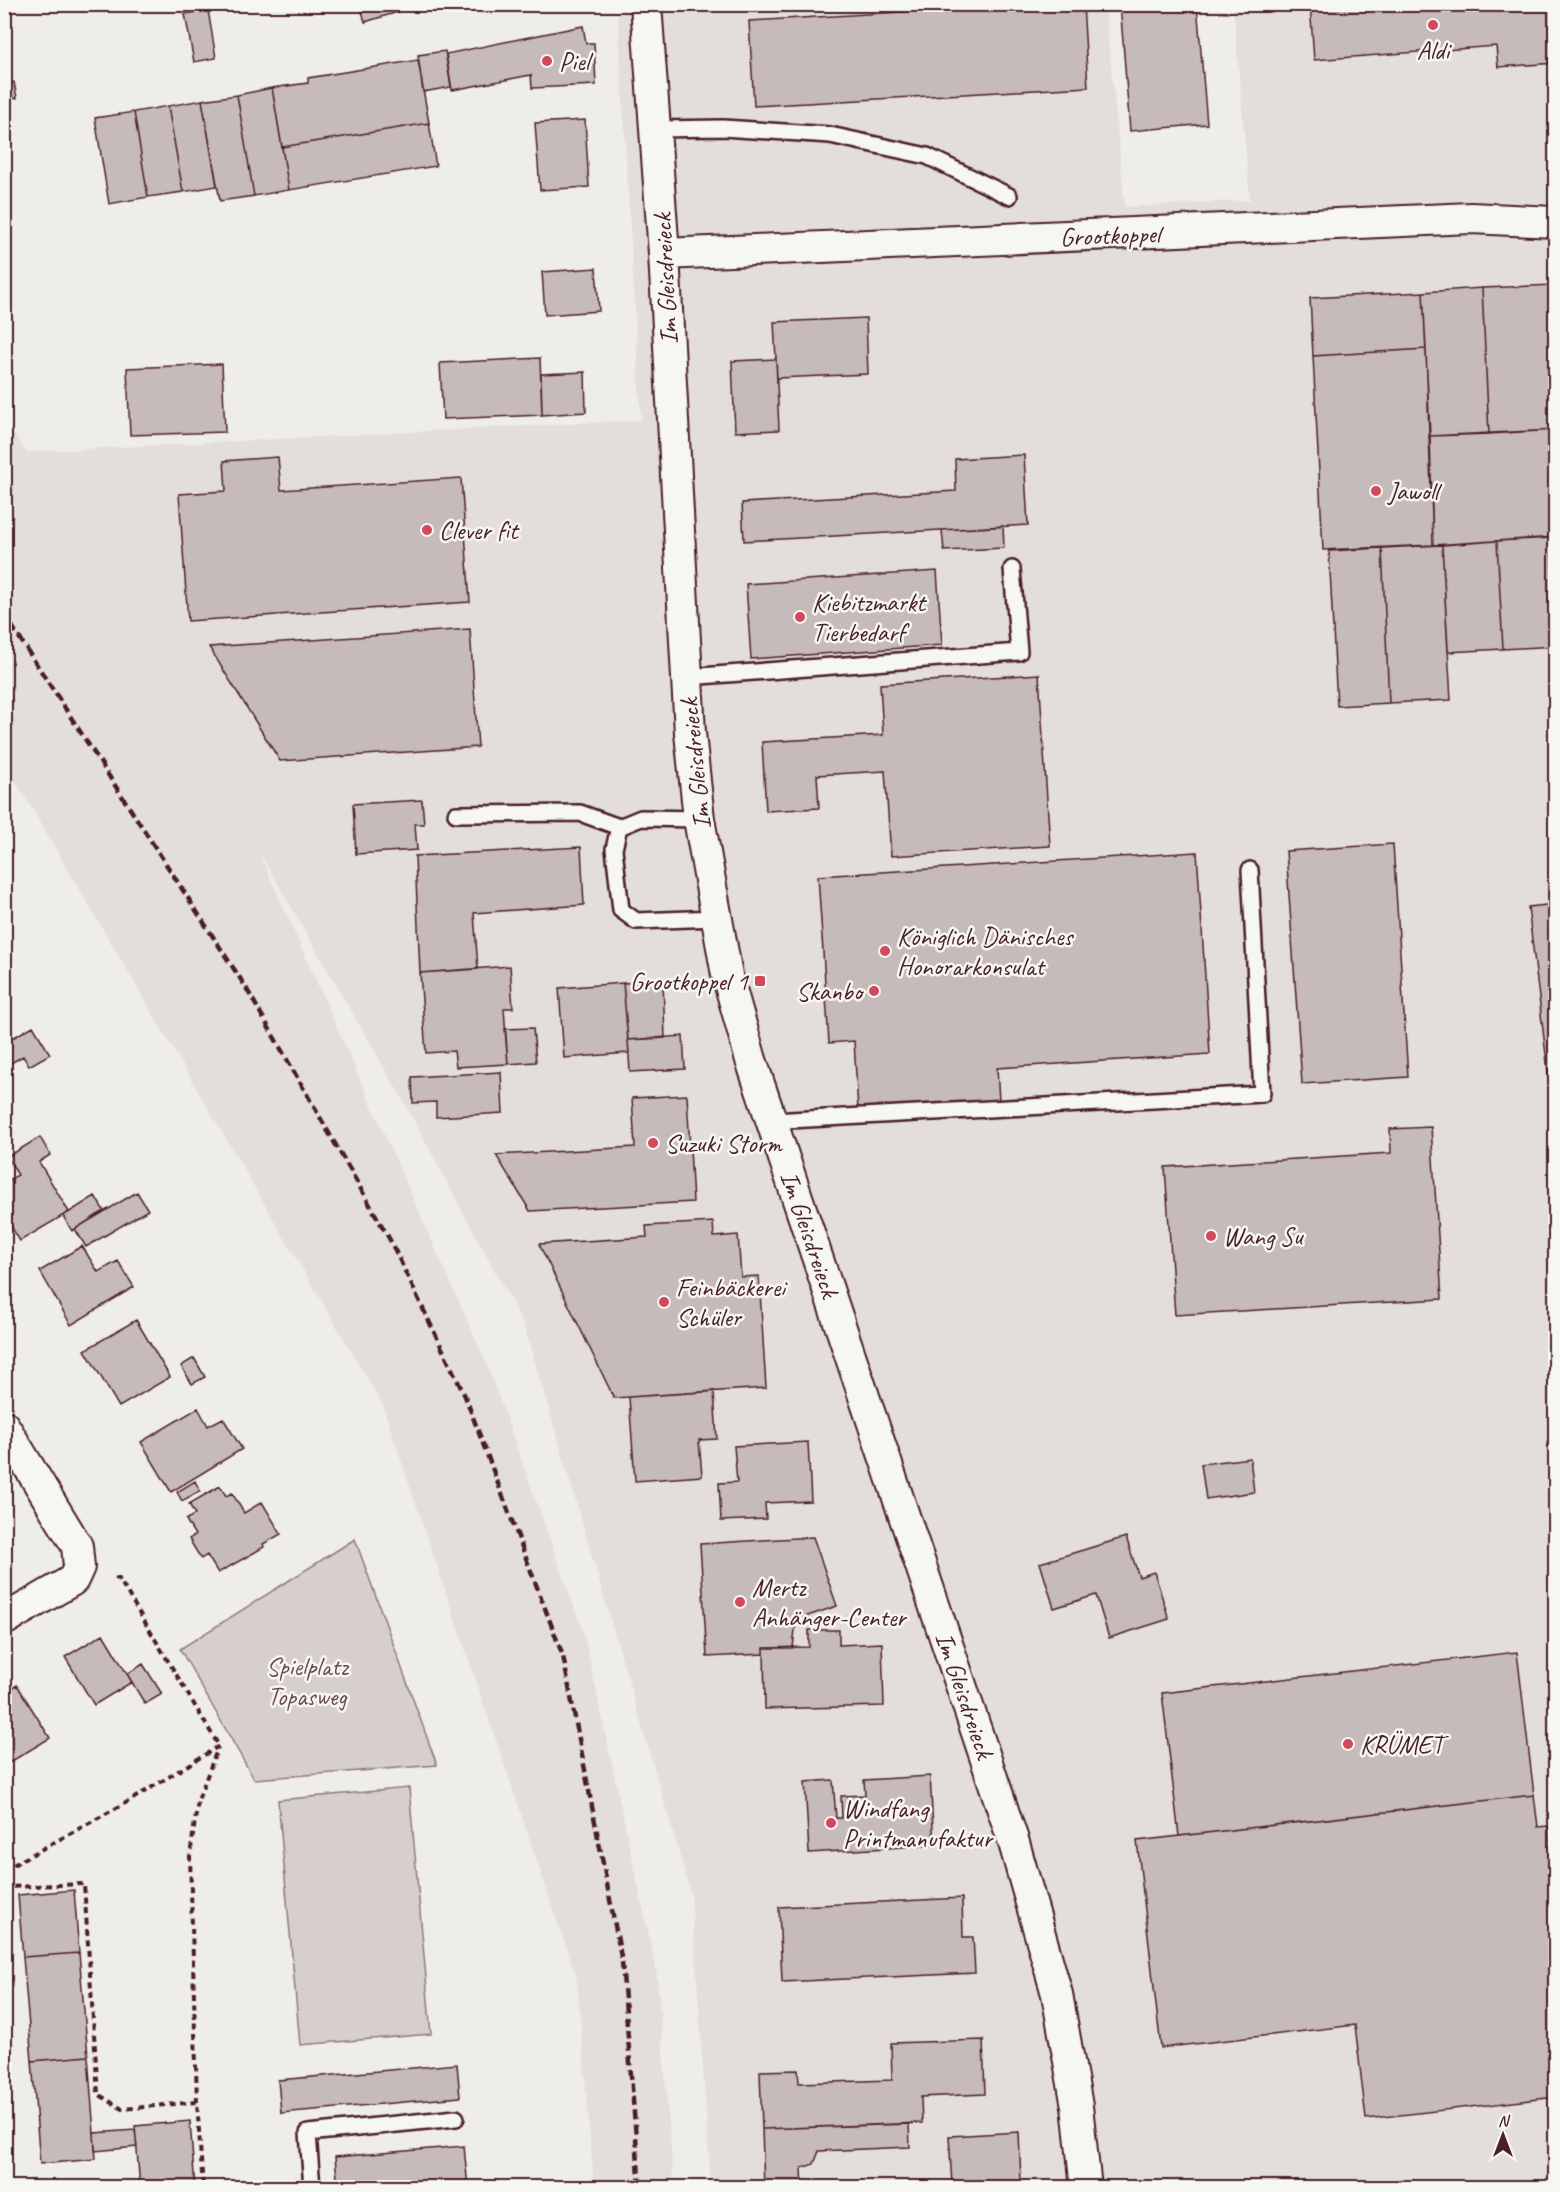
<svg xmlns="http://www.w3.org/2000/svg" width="1560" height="2192" font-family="Caveat,sans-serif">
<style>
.built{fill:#e3dedc}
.green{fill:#d7cfce;stroke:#90777c;stroke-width:1.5}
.building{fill:#c6babb;stroke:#4a1f2b;stroke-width:1.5}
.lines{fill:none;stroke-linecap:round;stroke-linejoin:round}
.service-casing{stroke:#4a1f2b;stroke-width:20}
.minor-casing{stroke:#4a1f2b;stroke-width:34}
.path{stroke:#4a1f2b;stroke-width:4;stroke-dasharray:6 4.5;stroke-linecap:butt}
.service{stroke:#f6f6f2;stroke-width:15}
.minor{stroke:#f6f6f2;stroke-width:30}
.rail{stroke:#4a1f2b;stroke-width:4.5;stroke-dasharray:9 4.5;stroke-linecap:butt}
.poi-dot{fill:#d1495b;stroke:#f6f6f2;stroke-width:2}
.labels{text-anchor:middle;stroke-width:5;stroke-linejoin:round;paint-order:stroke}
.poi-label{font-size:26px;fill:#4a1f2b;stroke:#f6f6f2;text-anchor:start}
.street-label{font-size:26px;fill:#4a1f2b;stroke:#f6f6f2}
.park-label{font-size:26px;fill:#6d4b54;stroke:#f6f6f2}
</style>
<rect width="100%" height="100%" fill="#efedea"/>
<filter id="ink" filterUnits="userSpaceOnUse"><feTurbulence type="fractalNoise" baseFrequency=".0167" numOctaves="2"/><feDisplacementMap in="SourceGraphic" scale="12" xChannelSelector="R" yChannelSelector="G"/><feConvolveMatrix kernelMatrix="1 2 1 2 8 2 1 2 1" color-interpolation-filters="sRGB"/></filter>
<g filter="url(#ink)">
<path class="built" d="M757,4L1105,5L1125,207L1250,200L1233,5H1555V2187H711L691,1894L524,1325L400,1095L258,850L488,1367L584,1634L657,1973L674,2187H594L577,1979L382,1404L5,763L4,418L26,452L641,420L618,14Z"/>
<path class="green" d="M355,1539L437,1765L254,1779L180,1649Z
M409,1788L431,2034L300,2045L278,1800Z"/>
<path class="building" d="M360,4H396L398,12L365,22Z
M1035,4H1083L1088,87L754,106L749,21Z
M1120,4H1197L1207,124L1130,131Z
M1310,4H1556V63L1498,67L1496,46L1314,60Z
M208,10L216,58L194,62L185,14Z
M583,26L586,43H594L596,85L532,88L531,75L452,90L446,54Z
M445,51L451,87L423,92L418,55Z
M418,60L429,123L282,147L272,88L308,83V78Z
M4,72L7,83L14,82L17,98L4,101Z
M272,88L289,190L254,196L237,95Z
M237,95L254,196L220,201L202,100Z
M202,100L217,186L183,192L168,106Z
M168,106L183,192L148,197L134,112Z
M134,112L148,197L109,204L95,118Z
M585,120L589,187L540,190L535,123Z
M429,123L436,166L289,190L282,147Z
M596,268L599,311L545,315L542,272Z
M1556,285V430L1489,434L1482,288Z
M1482,288L1489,434L1430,436L1423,292Z
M1423,292L1426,349L1313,356L1310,298Z
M866,318L868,374L777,378L774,322Z
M1426,349L1433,545L1323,550L1313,356Z
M540,358L542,415L443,419L440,363Z
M776,359L779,430L735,432L732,361Z
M222,364L225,432L130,435L127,368Z
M585,372L586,412L542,415L541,374Z
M1556,430V537L1433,545L1430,436Z
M1024,455L1028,525L744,541L742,503L956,491L955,459Z
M278,457L281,490L461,478L470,602L188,621L179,494L226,491L224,461Z
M1003,526L1004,548L944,551L942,530Z
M1556,537V623L1551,538Z
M1551,538L1556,646L1503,649L1497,541Z
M1497,541L1503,649L1448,652L1442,545Z
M1442,545L1451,700L1389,703L1382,548Z
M1382,548L1389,703L1337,706L1329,551Z
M937,571L942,645L751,659L746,584Z
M470,629L478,747L280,761L209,647Z
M1039,674L1050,846L891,856L885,771L817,775L819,808L766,811L762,742L883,735L880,684Z
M422,800L424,824H415L417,850L356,854L353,804Z
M1393,844L1408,1077L1302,1084L1286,851Z
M581,847L584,905L474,913L478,969L420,973L415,856Z
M1197,852L1210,1054L997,1068L999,1101L858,1110L854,1041L829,1043L818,876Z
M1556,904V1137L1528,907Z
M510,966L513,1008H504L508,1064L456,1067L454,1051L426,1053L420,973Z
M663,981L665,1038L628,1040L623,983Z
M623,983L629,1053L564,1058L559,988Z
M33,1026L50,1054L29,1066L23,1056L4,1067V1043Z
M533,1028L536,1062L508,1064L505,1029Z
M683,1036L685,1069L630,1072L628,1040Z
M501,1072L503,1113L436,1117V1102L413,1103L412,1077Z
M687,1095L693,1202L530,1211L496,1155L635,1147L632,1098Z
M1431,1127L1442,1299L1175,1315L1165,1167L1391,1153L1390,1129Z
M40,1137L50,1155L39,1162L69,1212L20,1241L4,1215V1182L18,1175L7,1157Z
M137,1192L148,1210L86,1247L75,1229Z
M95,1196L104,1211L72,1231L63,1216Z
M713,1222L714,1237L738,1235L741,1277L759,1276L766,1388L614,1398L539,1244L647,1237L646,1226Z
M82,1246L98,1272L118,1261L134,1287L71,1325L40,1271Z
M136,1320L170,1377L119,1407L85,1350Z
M194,1358L205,1377L192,1384L181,1366Z
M714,1391L717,1439L699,1440L702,1476L635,1481L629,1397Z
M198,1408L208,1426L223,1418L242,1449L171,1492L141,1442Z
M808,1442L811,1501L765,1503L766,1519L721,1521L719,1483L737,1482L734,1446Z
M1250,1458L1254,1492L1206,1499L1201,1464Z
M195,1481L200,1491L182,1501L177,1492Z
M220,1486L226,1496L232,1493L244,1513L262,1502L281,1534L263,1544L264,1547L218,1573L207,1555L201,1559L189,1539L195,1535L186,1520L195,1514L189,1504Z
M813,1537L837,1606L796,1620L793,1648H764V1654L707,1657L700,1544Z
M1126,1537L1139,1577L1154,1572L1169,1619L1109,1638L1096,1595L1054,1608L1040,1563Z
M809,1630H839V1645L882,1643L884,1706L765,1709L764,1648L809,1647Z
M103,1634L132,1682L94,1705L65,1657Z
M1517,1652L1534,1795L1179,1836L1162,1693Z
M143,1664L162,1694L145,1704L127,1674Z
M17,1685L50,1738L7,1764L4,1760V1693Z
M930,1776L934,1845L809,1853L805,1782L833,1780L836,1818H842L841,1796L865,1795L864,1780Z
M1534,1795L1538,1827L1548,1826L1556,1893V2097L1366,2119L1355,2025L1161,2048L1137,1841Z
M74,1890L79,1953L23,1957L18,1895Z
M962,1898L963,1937H973L975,1973L782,1982L779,1907Z
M79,1953L88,2056L32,2061L23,1957Z
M983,2040L985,2094L921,2097L922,2123L762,2129L760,2071L798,2070L799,2083L892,2080L891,2043Z
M88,2056L96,2159L40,2164L32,2061Z
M457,2064L460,2097L281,2113L278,2080Z
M190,2121L195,2188H140L135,2126Z
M909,2124L910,2147L819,2151L814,2164L802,2168L803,2188H764L762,2129Z
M135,2130L137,2147L95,2151L94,2133Z
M1019,2132L1021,2182L952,2185L949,2136Z
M464,2146L468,2188H338L335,2157Z"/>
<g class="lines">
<defs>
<path id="service" d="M655,129L723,128L830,135L927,156L1009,196
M687,677L1019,652L1012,569
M456,814L580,813L619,827
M699,819L641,818L619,827L614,849L621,910L636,921L717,918
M772,1121L1262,1094L1250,870
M312,2188L308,2133L456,2118"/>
<path id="minor" d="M646,4L664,254L690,733L699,819L727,975L751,1060L1014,1843L1057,1994L1077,2106L1086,2188
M664,254L1471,218L1556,222
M4,1426L77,1546L79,1567L73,1580L4,1620"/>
</defs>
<use href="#service" class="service-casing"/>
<use href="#minor" class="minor-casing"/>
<path class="path" d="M4,1870L131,1800L219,1746L119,1579L112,1577
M4,1890L9,1887L84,1884L98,2094L122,2109L197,2102L203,2188
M197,2102L190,1856L198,1800L218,1747"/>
<use href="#service" class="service"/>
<use href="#minor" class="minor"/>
<path class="rail" d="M4,614L245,986L390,1240L465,1396L563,1656L622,1962L640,2188"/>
</g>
</g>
<g class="poi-dot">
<circle cx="1433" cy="25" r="6"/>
<circle cx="547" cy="61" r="6"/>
<circle cx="1376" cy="491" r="6"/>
<circle cx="427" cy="530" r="6"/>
<circle cx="800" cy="617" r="6"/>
<circle cx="885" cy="951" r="6"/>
<rect x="754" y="975" width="12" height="12" rx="3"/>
<circle cx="874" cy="991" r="6"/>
<circle cx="653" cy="1143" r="6"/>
<circle cx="1211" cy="1236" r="6"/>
<circle cx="664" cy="1302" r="6"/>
<circle cx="740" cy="1602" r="6"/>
<circle cx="1348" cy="1744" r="6"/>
<circle cx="831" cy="1823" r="6"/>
</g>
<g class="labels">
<g class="poi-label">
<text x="1433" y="59" text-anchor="middle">Aldi</text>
<text x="559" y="70">Piel</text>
<text x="1388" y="500">Jawoll</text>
<text x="439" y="539">Clever fit</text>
<text x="812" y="611">Kiebitzmarkt<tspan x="812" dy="30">Tierbedarf</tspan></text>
<text x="897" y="945">Königlich Dänisches<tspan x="897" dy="30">Honorarkonsulat</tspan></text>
<text x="748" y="990" text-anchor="end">Grootkoppel 1</text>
<text x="862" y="1000" text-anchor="end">Skanbo</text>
<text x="665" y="1152">Suzuki Storm</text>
<text x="1223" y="1245">Wang Su</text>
<text x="676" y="1296">Feinbäckerei<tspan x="676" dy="30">Schüler</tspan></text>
<text x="752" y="1596">Mertz<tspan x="752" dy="30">Anhänger-Center</tspan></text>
<text x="1360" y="1753">KRÜMET</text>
<text x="843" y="1817">Windfang<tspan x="843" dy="30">Printmanufaktur</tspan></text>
</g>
<g class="street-label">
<text transform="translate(1110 235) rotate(-2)" y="9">Grootkoppel</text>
<text transform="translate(665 279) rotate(-93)" y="9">Im Gleisdreieck</text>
<text transform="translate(695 764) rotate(-96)" y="9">Im Gleisdreieck</text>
<text transform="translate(810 1234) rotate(71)" y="9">Im Gleisdreieck</text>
<text transform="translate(965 1695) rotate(71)" y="9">Im Gleisdreieck</text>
</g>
<g class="park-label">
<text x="307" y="1675">Spielplatz<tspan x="307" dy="30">Topasweg</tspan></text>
</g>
</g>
<rect width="1560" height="2192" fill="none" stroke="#f6f6f2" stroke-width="24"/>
<rect x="12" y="12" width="1536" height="2168" fill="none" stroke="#4a1f2b" stroke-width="2" filter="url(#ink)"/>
<g transform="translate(1503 2135)" stroke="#f6f6f2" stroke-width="4.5" paint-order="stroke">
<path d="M0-4.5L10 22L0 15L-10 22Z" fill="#4a1f2b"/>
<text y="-9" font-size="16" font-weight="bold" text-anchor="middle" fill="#4a1f2b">N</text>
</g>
</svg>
